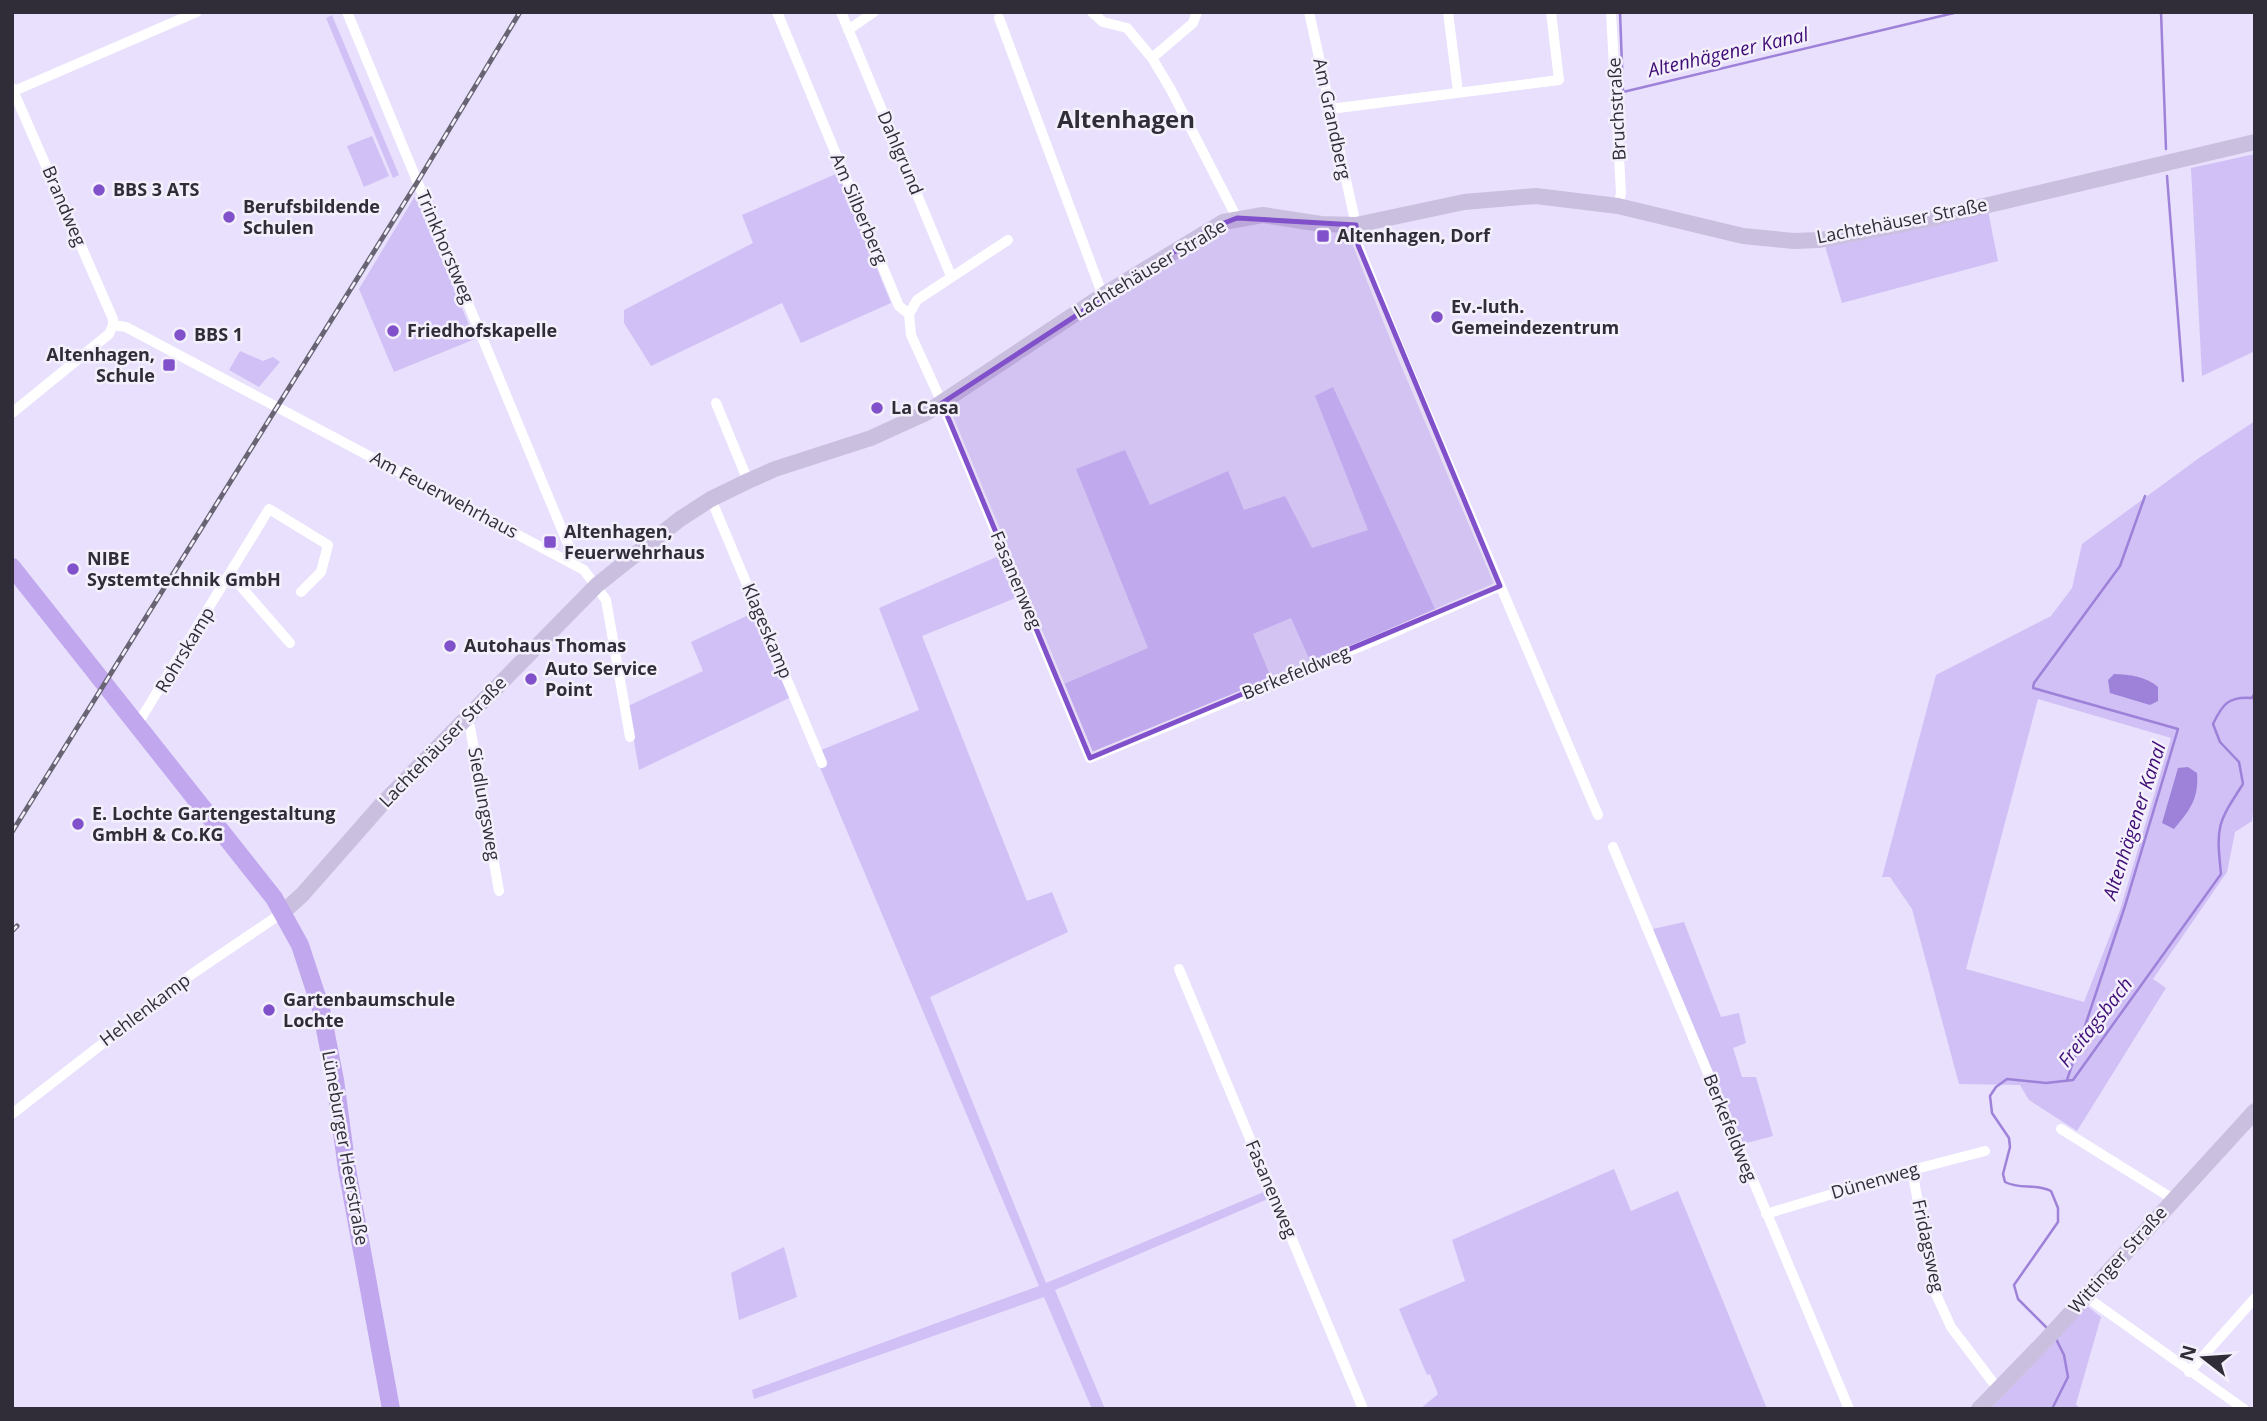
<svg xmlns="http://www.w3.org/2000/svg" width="2267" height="1421" font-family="'Open Sans',sans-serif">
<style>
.green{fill:#d0c0f6;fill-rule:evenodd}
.water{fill:#9e81d8}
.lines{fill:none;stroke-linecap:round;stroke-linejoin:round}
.stream{stroke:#9e81d8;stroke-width:2.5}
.street{stroke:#fff;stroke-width:10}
.secondary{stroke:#cbbfdf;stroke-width:16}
.primary{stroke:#c1a7ee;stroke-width:18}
.rail-casing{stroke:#686474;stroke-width:5}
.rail{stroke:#f3f0fc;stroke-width:2.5;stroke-dasharray:8;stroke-linecap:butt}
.marked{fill:#8051ca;fill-opacity:0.2;stroke:#8051ca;stroke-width:5;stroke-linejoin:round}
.poi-dot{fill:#8051ca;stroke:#f3f0fc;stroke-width:2.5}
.labels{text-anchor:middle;stroke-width:5;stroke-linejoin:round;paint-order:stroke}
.street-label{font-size:18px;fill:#302d38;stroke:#f3f0fc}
.poi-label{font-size:18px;font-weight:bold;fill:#302d38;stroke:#f3f0fc;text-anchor:start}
.water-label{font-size:19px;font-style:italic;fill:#3f0c75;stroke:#f3f0fc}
.district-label{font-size:24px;font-weight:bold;fill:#302d38;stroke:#f3f0fc}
</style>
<rect width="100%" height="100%" fill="#e8e0fd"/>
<path class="green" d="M332,15L399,175L393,178L326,18Z
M372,136L389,176L364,187L347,146Z
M2255,154V351L2202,376L2191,168Z
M838,173L891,303L801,343L782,303L651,366L624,323V310L753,243L742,215Z
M415,196L475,339L394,372L359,289Z
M1988,211L1998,261L1842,303L1825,246L1851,242Z
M240,351L263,361L273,357L280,362L259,387L229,370Z
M1333,387L1436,611L1311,663L1291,618L1253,634L1272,680L1092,752L1064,684L1148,648L1076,469L1125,450L1150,505L1228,471L1244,510L1285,496L1312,548L1368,530L1315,396Z
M2255,421V793L2252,821L2235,832L2227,872L2153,979L2166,988L2077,1131L2029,1100L2020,1085L1959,1084L1912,909L1890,877H1882L1936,675L2051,616L2072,588L2082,544L2199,458ZM2038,699L2171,738L2120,910L2084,1002L1966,969Z
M1001,555L1018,597L922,636L1027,901L1052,892L1068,932L930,997L1046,1283L1266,1191L1270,1198L1055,1290L1105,1409H1092L1044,1297L754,1399L752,1390L1039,1286L814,753L919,710L879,608Z
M755,612L791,697L639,770L628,706L703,671L691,642Z
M1684,922L1721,1017L1739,1013L1746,1043L1733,1048L1742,1077H1756L1773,1136L1739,1145L1653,929Z
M1614,1169L1631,1211L1678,1191L1767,1409H1420L1438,1394L1430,1374L1427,1375L1399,1309L1465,1281L1452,1240Z
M784,1247L797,1297L739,1320L731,1273Z
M2086,1305L2101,1317L2076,1404L2080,1409H1990L2049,1348Z"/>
<path class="water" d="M2114,674C2129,674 2147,677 2158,687V701L2150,705L2110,693L2108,680Z
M2188,767L2197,773C2199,799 2190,810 2174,829L2162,823L2178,768Z"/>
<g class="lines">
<path class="stream" d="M1620,12L1623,92L1958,12
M2161,12L2166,149
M2167,176L2183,381
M2067,1080L2125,906L2178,729L2033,688L2034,683L2120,566L2145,496
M2048,1329L2018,1299L2014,1285L2058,1222V1208L2051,1191C2036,1183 2020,1190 2005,1182L2003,1174L2010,1147L2009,1138L1992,1113L1990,1096L1996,1087L2007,1079L2046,1083L2073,1080L2221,874C2216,826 2217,824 2243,784L2239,762L2220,742L2213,724C2222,705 2228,696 2252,698L2255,693
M2052,1409L2068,1377L2064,1355L2056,1339"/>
<path class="street" d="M347,12L570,549L569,560
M777,12L899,306L909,314L911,335L942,403L1090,758L1374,641L1500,586
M841,12L951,276
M1092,12L1103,22L1127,28L1152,58L1170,88L1237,218
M1309,12L1356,225L1358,245L1402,355L1598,815
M1448,12L1458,92
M1611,12L1621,193L1618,206
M999,18L1103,296
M848,30L874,12
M1152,58L1193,23L1197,12
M12,88L113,319V325
M14,91L197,12
M1330,109L1559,80L1551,12
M909,314L917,300L1008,240
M113,325L126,327L584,570L606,600L630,737
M716,403L748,481
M12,413L109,334L113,325
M711,499L822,763
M230,574L290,643
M464,720L470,727L499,891
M137,725L269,509L328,545L321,572L301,592
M1613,847L1849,1409
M1179,969L1363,1409
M12,1114L192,974L282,913
M2061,1129L2173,1199
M1912,1170L1935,1292L1951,1327L1998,1389
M1766,1214L1912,1170L1985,1151
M2085,1296L2244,1409
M2189,1372L2255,1298"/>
<path class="secondary" d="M282,913L302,895L382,804L597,585L680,519L711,499L748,481L775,469L871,438L926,413L1108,292L1223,222L1263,215L1321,224L1356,225L1464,202L1536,196L1618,206L1743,236L1794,241L1820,240L1925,220L2255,142
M1979,1409L2045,1341L2255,1111"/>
<path class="primary" d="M12,567L274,898L300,945L321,1009L335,1080L347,1169L391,1409"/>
<defs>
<path id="rail" d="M12,832L418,181L520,12
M12,931L17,926"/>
</defs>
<use href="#rail" class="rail-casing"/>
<use href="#rail" class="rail"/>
</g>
<path class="marked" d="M1237,218L1356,225L1358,245L1500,586L1090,758L942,403L1209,229Z"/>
<g class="poi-dot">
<circle cx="99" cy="190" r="7"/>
<circle cx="229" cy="217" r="7"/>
<rect x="1316" y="229" width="14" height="14" rx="3.5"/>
<circle cx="1437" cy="317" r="7"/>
<circle cx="393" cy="331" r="7"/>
<circle cx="180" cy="335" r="7"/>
<rect x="162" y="358" width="14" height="14" rx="3.5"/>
<circle cx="877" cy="408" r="7"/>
<rect x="543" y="535" width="14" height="14" rx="3.5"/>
<circle cx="73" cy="569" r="7"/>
<circle cx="450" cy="646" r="7"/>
<circle cx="531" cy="679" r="7"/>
<circle cx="78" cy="824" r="7"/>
<circle cx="269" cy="1010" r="7"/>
</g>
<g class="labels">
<g class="street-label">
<text transform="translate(1617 109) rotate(-93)" y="6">Bruchstraße</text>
<text transform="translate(1332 119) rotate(78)" y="6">Am Grandberg</text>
<text transform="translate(900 153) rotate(67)" y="6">Dahlgrund</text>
<text transform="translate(64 206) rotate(67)" y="6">Brandweg</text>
<text transform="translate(859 209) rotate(67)" y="6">Am Silberberg</text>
<text transform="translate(1902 221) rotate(-11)" y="6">Lachtehäuser Straße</text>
<text transform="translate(445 247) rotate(67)" y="6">Trinkhorstweg</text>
<text transform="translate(1150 269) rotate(-31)" y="6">Lachtehäuser Straße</text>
<text transform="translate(444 495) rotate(28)" y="6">Am Feuerwehrhaus</text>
<text transform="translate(1016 580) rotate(67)" y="6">Fasanenweg</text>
<text transform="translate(767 631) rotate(67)" y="6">Klageskamp</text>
<text transform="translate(185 650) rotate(-59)" y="6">Rohrskamp</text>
<text transform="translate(1296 673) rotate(-22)" y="6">Berkefeldweg</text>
<text transform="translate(443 742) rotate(-46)" y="6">Lachtehäuser Straße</text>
<text transform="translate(484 804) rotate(80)" y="6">Siedlungsweg</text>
<text transform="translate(145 1010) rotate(-37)" y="6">Hehlenkamp</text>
<text transform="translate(1730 1128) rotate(68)" y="6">Berkefeldweg</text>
<text transform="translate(345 1148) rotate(80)" y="6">Lüneburger Heerstraße</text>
<text transform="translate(1875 1181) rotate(-16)" y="6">Dünenweg</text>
<text transform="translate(1271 1189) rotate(67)" y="6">Fasanenweg</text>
<text transform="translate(1928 1246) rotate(78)" y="6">Fridagsweg</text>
<text transform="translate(2118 1260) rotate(-48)" y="6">Wittinger Straße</text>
</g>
<g class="poi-label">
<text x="113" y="196">BBS 3 ATS</text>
<text x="243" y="213">Berufsbildende<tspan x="243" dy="21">Schulen</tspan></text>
<text x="1337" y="242">Altenhagen, Dorf</text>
<text x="1451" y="313">Ev.-luth.<tspan x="1451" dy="21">Gemeindezentrum</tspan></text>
<text x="407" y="337">Friedhofskapelle</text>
<text x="194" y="341">BBS 1</text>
<text x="155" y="361" text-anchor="end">Altenhagen,<tspan x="155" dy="21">Schule</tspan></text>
<text x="891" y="414">La Casa</text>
<text x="564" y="538">Altenhagen,<tspan x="564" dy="21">Feuerwehrhaus</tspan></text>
<text x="87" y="565">NIBE<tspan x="87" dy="21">Systemtechnik GmbH</tspan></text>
<text x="464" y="652">Autohaus Thomas</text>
<text x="545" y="675">Auto Service<tspan x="545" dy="21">Point</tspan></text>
<text x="92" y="820">E. Lochte Gartengestaltung<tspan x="92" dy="21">GmbH &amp; Co.KG</tspan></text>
<text x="283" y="1006">Gartenbaumschule<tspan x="283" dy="21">Lochte</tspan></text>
</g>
<g class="water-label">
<text transform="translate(1728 52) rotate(-13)" y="7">Altenhägener Kanal</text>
<text transform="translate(2134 821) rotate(-72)" y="7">Altenhägener Kanal</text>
<text transform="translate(2095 1022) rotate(-52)" y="7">Freitagsbach</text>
</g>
<g class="district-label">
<text x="1126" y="128">Altenhagen</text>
</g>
</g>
<rect width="2267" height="1421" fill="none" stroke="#302d38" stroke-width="28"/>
<g transform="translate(2204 1358) rotate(287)" stroke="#f3f0fc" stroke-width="5" paint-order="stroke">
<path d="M0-5L12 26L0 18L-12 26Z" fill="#302d38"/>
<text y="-10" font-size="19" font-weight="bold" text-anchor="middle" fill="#302d38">N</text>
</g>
</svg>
